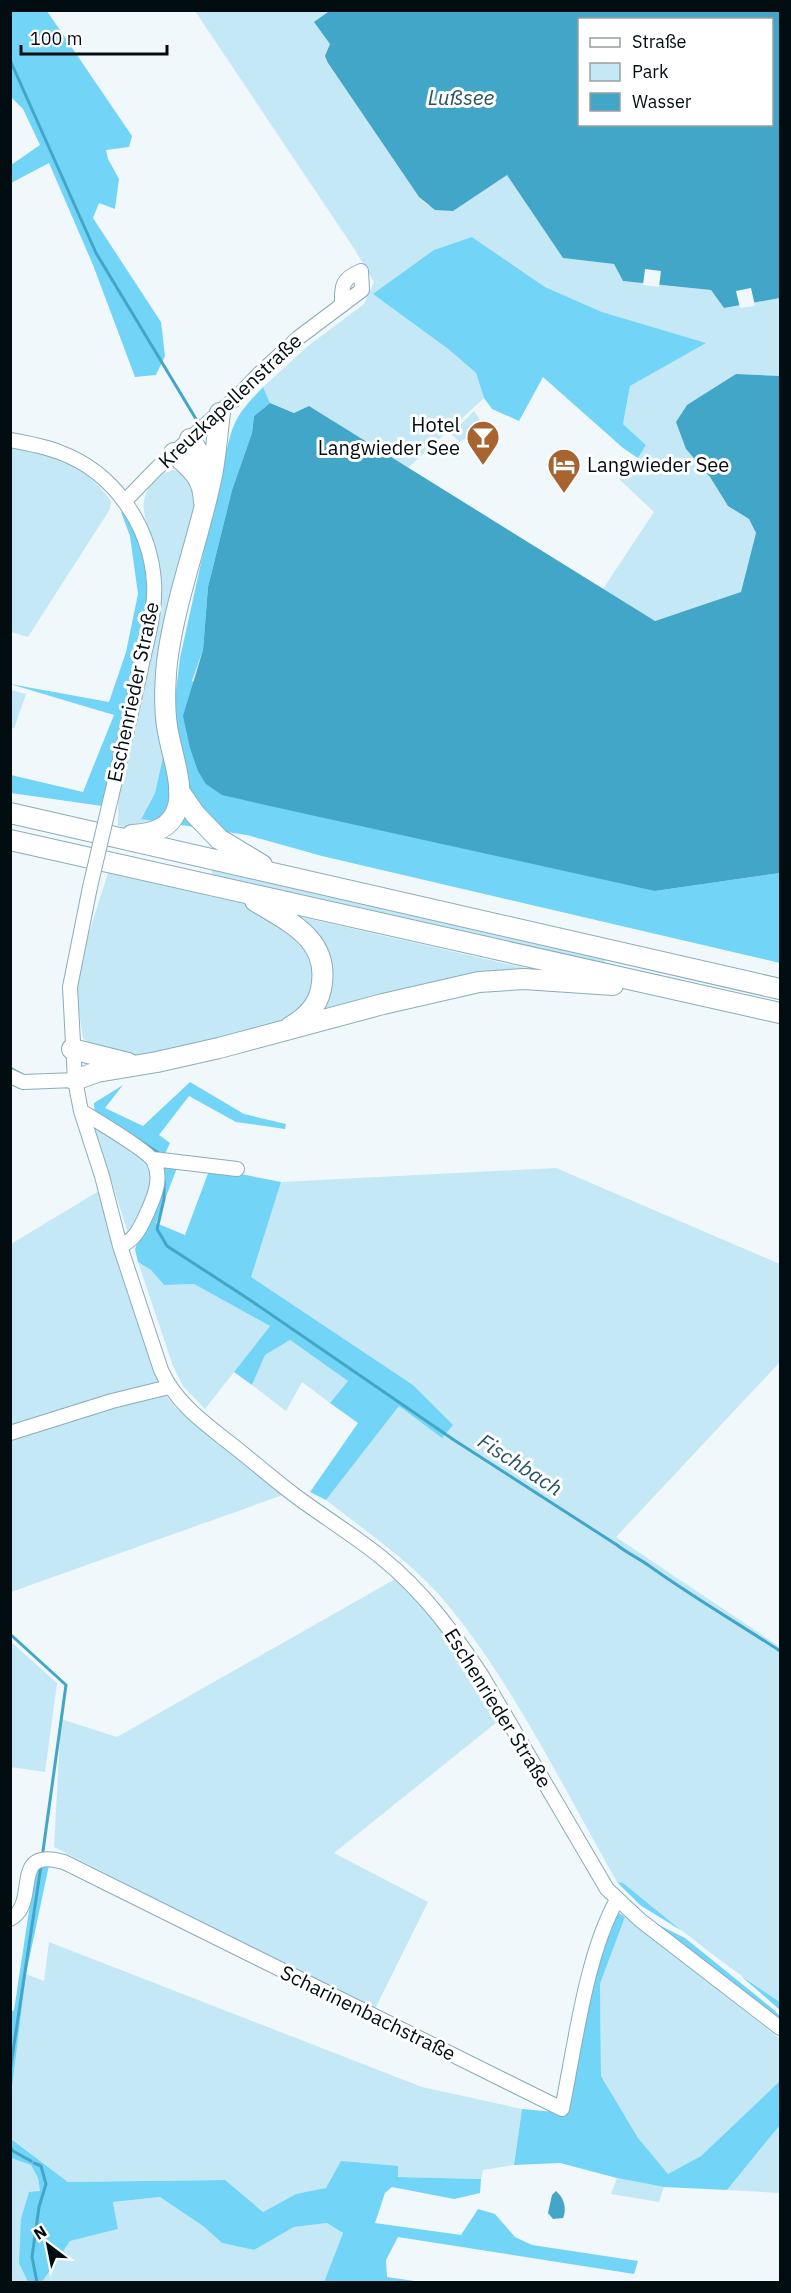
<svg xmlns="http://www.w3.org/2000/svg" width="791" height="2293" font-family="'IBM Plex Sans',sans-serif">
<style>
.green{fill:#c5e8f6}
.forest{fill:#72d4f7}
.water{fill:#41a6c7;fill-rule:evenodd}
.pier{fill:#f0f8fb}
.lines{fill:none;stroke-linecap:round;stroke-linejoin:round}
.stream{stroke:#41a6c7;stroke-width:3}
.minor-casing{stroke:#89adbb;stroke-width:16}
.highway-casing{stroke:#89adbb;stroke-width:22}
.minor{stroke:#fff;stroke-width:14}
.highway{stroke:#fff;stroke-width:20}
.minor-bridge-casing{stroke:#89adbb;stroke-width:16;stroke-linecap:butt}
.minor-bridge{stroke:#fff;stroke-width:14}
.labels{text-anchor:middle;stroke-width:6;stroke-linejoin:round;paint-order:stroke}
.street-label{font-size:20px;fill:#020d12;stroke:#fff}
.poi-label{font-size:20px;fill:#020d12;stroke:#fff;text-anchor:end}
.water-label{font-size:21px;font-style:italic;fill:#285362;stroke:#fff}
</style>
<rect width="100%" height="100%" fill="#f0f8fb"/>
<path class="green" d="M195,11H328L330,44L328,63L419,197L427,205L453,210L507,174L563,258L614,264L623,281L711,290L724,308L780,298V376L735,374L686,449L710,477L728,506L749,519L756,533L741,593L654,621L603,589L654,512L619,479L638,458L646,445L623,424L630,386L705,343L602,312L545,287L472,237L447,348L476,373L484,398L408,468L309,406L295,413L270,403L263,387L308,346L364,304L374,282L355,250Z
M474,411L479,418L480,426L474,433L460,442L451,434Z
M10,447C52,454 85,464 111,501L110,509L28,637L11,632Z
M172,470L179,471L200,489L163,756L155,793L141,818L159,822L136,829L118,826V787L160,578C158,567 156,556 154,545C149,525 136,507 150,486C155,477 162,473 172,470Z
M11,690L26,694L14,729L11,726Z
M213,865L607,954L604,965L211,877Z
M108,873L561,976L138,1057L96,1049L83,1038L76,993L80,961Z
M94,1126L151,1162L153,1182L138,1220L128,1233Z
M556,1168L780,1264V1362L616,1537L780,1647V2002C725,1966 674,1925 623,1883L617,1882C564,1789 511,1679 442,1598C409,1560 365,1531 326,1500L399,1406L442,1438L452,1425L413,1385L250,1277L281,1182Z
M99,1191L127,1292L163,1392L176,1408L283,1495L11,1592V1244Z
M138,1262L151,1270L164,1285L194,1284L270,1326L205,1409L183,1386L173,1366Z
M290,1340L348,1381L330,1403L302,1382L286,1411L252,1385L265,1355Z
M397,1578L440,1624L502,1718L334,1853L428,1902L374,2011L54,1847L61,1719L117,1737Z
M10,1641L57,1683L45,1772L11,1767Z
M625,1917L780,2039V2081L701,2156L668,2175L638,2138L601,2076L600,1984Z
M49,1942L422,2087L522,2109L514,2165L483,2170L481,2179L398,2177V2166L309,2193L296,2194L263,2212L224,2180L68,2182L11,2138V2096L26,1974L44,1981Z
M780,2125V2193L727,2190Z
M11,2158L31,2165L38,2178L40,2191L19,2262L28,2282H11Z
M617,2178L664,2187L659,2202L611,2194Z
M160,2197L203,2226L222,2243L254,2250L294,2227L327,2223L343,2233L324,2282H42L69,2241L118,2229L113,2202Z"/>
<path class="forest" d="M11,10L47,11L132,136L129,147L106,150L108,159L119,179L115,209L99,203L93,218L161,322L165,356L156,375L135,377L93,265L49,163L11,183V165L40,145L23,109L11,97Z
M472,237L545,287L602,312L706,343L630,386L623,424L646,445L638,458L623,448L543,377L519,421L492,409L484,398L476,373L447,348L373,294L434,250Z
M263,387L270,403L254,416L252,433L232,490L208,587L203,650L192,681L655,891L780,873V963L322,856L247,835L141,819L155,793L174,707L180,658L218,486L219,453H226C234,418 238,414 263,387Z
M121,512L128,515L137,533L150,585L148,614L102,806L11,793V775L83,792L114,715L10,684L109,702L126,652L138,594L130,536Z
M190,1082L244,1114L286,1124L285,1129L236,1122L189,1096L159,1135L170,1143L164,1156L180,1160L156,1223L185,1235L210,1168L281,1182L251,1277L413,1385L453,1425L442,1438L399,1406L326,1500L310,1492L358,1423L330,1403L348,1381L290,1340L265,1355L252,1385L234,1372L270,1326L194,1284L164,1285L151,1270L138,1262L135,1249L153,1203L154,1156L95,1117L94,1103L123,1085L105,1108L143,1126Z
M49,1865L26,1974L11,2096V2012L14,2010L29,1911L38,1866Z
M617,1882L623,1883L682,1931L640,1905Z
M616,1911L625,1917L600,1984L601,2076L638,2138L668,2174L701,2156L780,2081V2125L727,2190L664,2187L617,2178L560,2163L514,2165L522,2109L565,2113L591,1978Z
M649,1920L685,1938L773,2009L780,2016V2023Z
M741,1976L780,2002V2010Z
M10,2138L68,2182L225,2180L263,2212L296,2194L326,2188L341,2161L398,2166V2177L481,2179L480,2193L454,2199L392,2187L385,2193L375,2223L461,2235L478,2209L495,2214L515,2237L532,2245L638,2261L634,2274L398,2237L386,2260L387,2277L421,2282H324L343,2233L327,2223L294,2227L254,2250L222,2243L203,2226L160,2197L113,2202L118,2229L70,2241L42,2282H28L19,2263L21,2219L29,2192L40,2191L38,2178L31,2165L11,2158Z"/>
<path class="water" d="M328,10L780,11V298L724,308L711,290L623,281L614,264L563,258L507,175L453,211L435,210L419,197L328,63L325,56L330,44L314,22L328,12ZM580,20H772V124H580Z
M736,374L780,376V873L655,891L261,804L222,795L206,784L198,771L190,748L183,716L203,650L208,587L232,490L252,433L254,416L270,403L294,413L309,406L655,621L741,592L756,533L749,519L728,506L710,477L686,449L676,422L687,405Z
M556,2191C564,2198 567,2208 563,2218L553,2219L548,2213L552,2195Z"/>
<path class="pier" d="M645,269L661,271L659,287L643,285Z
M751,288L755,306L740,308L736,291Z"/>
<g class="lines">
<path class="stream" d="M10,60L96,253L196,419
M10,1068L23,1075
M134,1137L160,1154
M164,1181V1199L157,1229L167,1246L247,1298L454,1440L617,1545C627,1553 638,1558 648,1565C691,1596 736,1622 780,1651
M10,1634L66,1685L43,1851
M10,2071L41,1866
M10,2147L13,2151L31,2161
M34,2163L41,2166L46,2184L39,2207L32,2257L37,2282"/>
<defs>
<path id="minor" d="M10,440C27,443 44,446 59,452C114,472 150,525 154,582C156,611 147,640 141,668C131,714 120,760 109,806
M125,501L156,469L239,395L258,375L298,338L362,290L361,271C342,279 342,284 342,304L339,307
M90,887L70,987L75,1080L81,1111L102,1176L120,1246L161,1370C176,1404 207,1425 236,1448C255,1463 273,1479 293,1494C322,1516 354,1535 382,1558C423,1591 453,1632 482,1676L607,1889L640,1920L780,2028
M10,1076L23,1082L75,1080
M81,1111C94,1119 150,1152 154,1162C162,1178 155,1195 148,1211C141,1226 136,1240 120,1246
M153,1159L237,1169
M10,1433L112,1401L169,1387
M10,1919C41,1903 8,1846 64,1862L562,2109C575,2046 586,1954 617,1900"/>
<path id="highway" d="M190,439L207,466L211,477
M174,453C191,469 203,476 204,502
M179,791L195,814L219,839L262,865
M10,813L780,989
M132,835C152,834 172,829 178,806C184,784 170,749 167,726C164,705 165,683 167,662C175,600 198,541 211,480C216,458 217,435 220,413
M10,840L780,1013
M255,901C291,923 331,940 321,989C318,1006 304,1019 290,1027
M72,1049L128,1063
M75,1080L97,1072L157,1062L219,1048L383,1004L479,982L524,979L613,985"/>
</defs>
<use href="#minor" class="minor-casing"/>
<use href="#highway" class="highway-casing"/>
<use href="#minor" class="minor"/>
<use href="#highway" class="highway"/>
<defs>
<path id="minor-bridge" d="M90,887L109,806"/>
</defs>
<use href="#minor-bridge" class="minor-bridge-casing"/>
<use href="#minor-bridge" class="minor-bridge"/>
</g>
<defs>
<symbol id="bar-pin" viewBox="-11 -11 22 30"><path d="M0 17L-7.5 6A9.5 9.5 0 1 1 7.5 6Z" fill="#a76431" stroke="#fff"/><path d="M-6-5H6L.8 .8V4.5H3.5V6h-7V4.5H-.8V.8Z" fill="#fff"/></symbol>
<symbol id="hotel-pin" viewBox="-11 -11 22 30"><path d="M0 17L-7.5 6A9.5 9.5 0 1 1 7.5 6Z" fill="#a76431" stroke="#fff"/><path d="M-6-4.5h1.5V1H6V5H4.5V3h-9V5H-6ZM-4 0a1.8 1.8 0 1 1 3.6 0ZM.5 0V-2.5h3Q6-2.5 6 0Z" fill="#fff"/></symbol>
</defs>
<g fill-rule="evenodd">
<use href="#bar-pin" x="464" y="418" width="38" height="52"/>
<use href="#hotel-pin" x="545" y="446" width="38" height="52"/>
</g>
<g class="labels">
<g class="street-label">
<text transform="translate(230 401) rotate(-43)" y="7">Kreuzkapellenstraße</text>
<text transform="translate(133 692) rotate(-78)" y="7">Eschenrieder Straße</text>
<text transform="translate(498 1708) rotate(58)" y="7">Eschenrieder Straße</text>
<text transform="translate(368 2013) rotate(26)" y="7">Scharinenbachstraße</text>
</g>
<g class="poi-label">
<text x="460" y="432">Hotel<tspan x="460" dy="23">Langwieder See</tspan></text>
<text x="587" y="472" text-anchor="start">Langwieder See</text>
</g>
<g class="water-label">
<text x="461" y="105">Lußsee</text>
<text transform="translate(520 1465) rotate(33)" y="7">Fischbach</text>
</g>
</g>
<rect width="791" height="2293" fill="none" stroke="#020d12" stroke-width="24"/>
<rect x="578" y="18" width="195" height="108" fill="#ffffff" stroke="#9a9ea0" stroke-width="1.5"/>
<rect x="590" y="38" width="30" height="9" fill="#ffffff" stroke="#9a9ea0" stroke-width="1.5"/>
<text x="632" y="48" font-size="18" fill="#020d12">Straße</text>
<rect x="590" y="63" width="30" height="18" fill="#c5e8f6" stroke="#9a9ea0" stroke-width="1.5"/>
<text x="632" y="78" font-size="18" fill="#020d12">Park</text>
<rect x="590" y="93" width="30" height="18" fill="#41a6c7" stroke="#9a9ea0" stroke-width="1.5"/>
<text x="632" y="108" font-size="18" fill="#020d12">Wasser</text>
<g transform="translate(48 2245) rotate(328)" stroke="#ffffff" stroke-width="4.5" paint-order="stroke">
<path d="M0-4.5L10 22L0 15L-10 22Z" fill="#020d12"/>
<text y="-9" font-size="16" font-weight="bold" text-anchor="middle" fill="#020d12">N</text>
</g>
<path d="M21 45v9h146v-9" fill="none" stroke="#020d12" stroke-width="3"/>
<text x="30" y="45" font-size="18" fill="#020d12" stroke="#ffffff" stroke-width="4.5" paint-order="stroke">100 m</text>
</svg>
